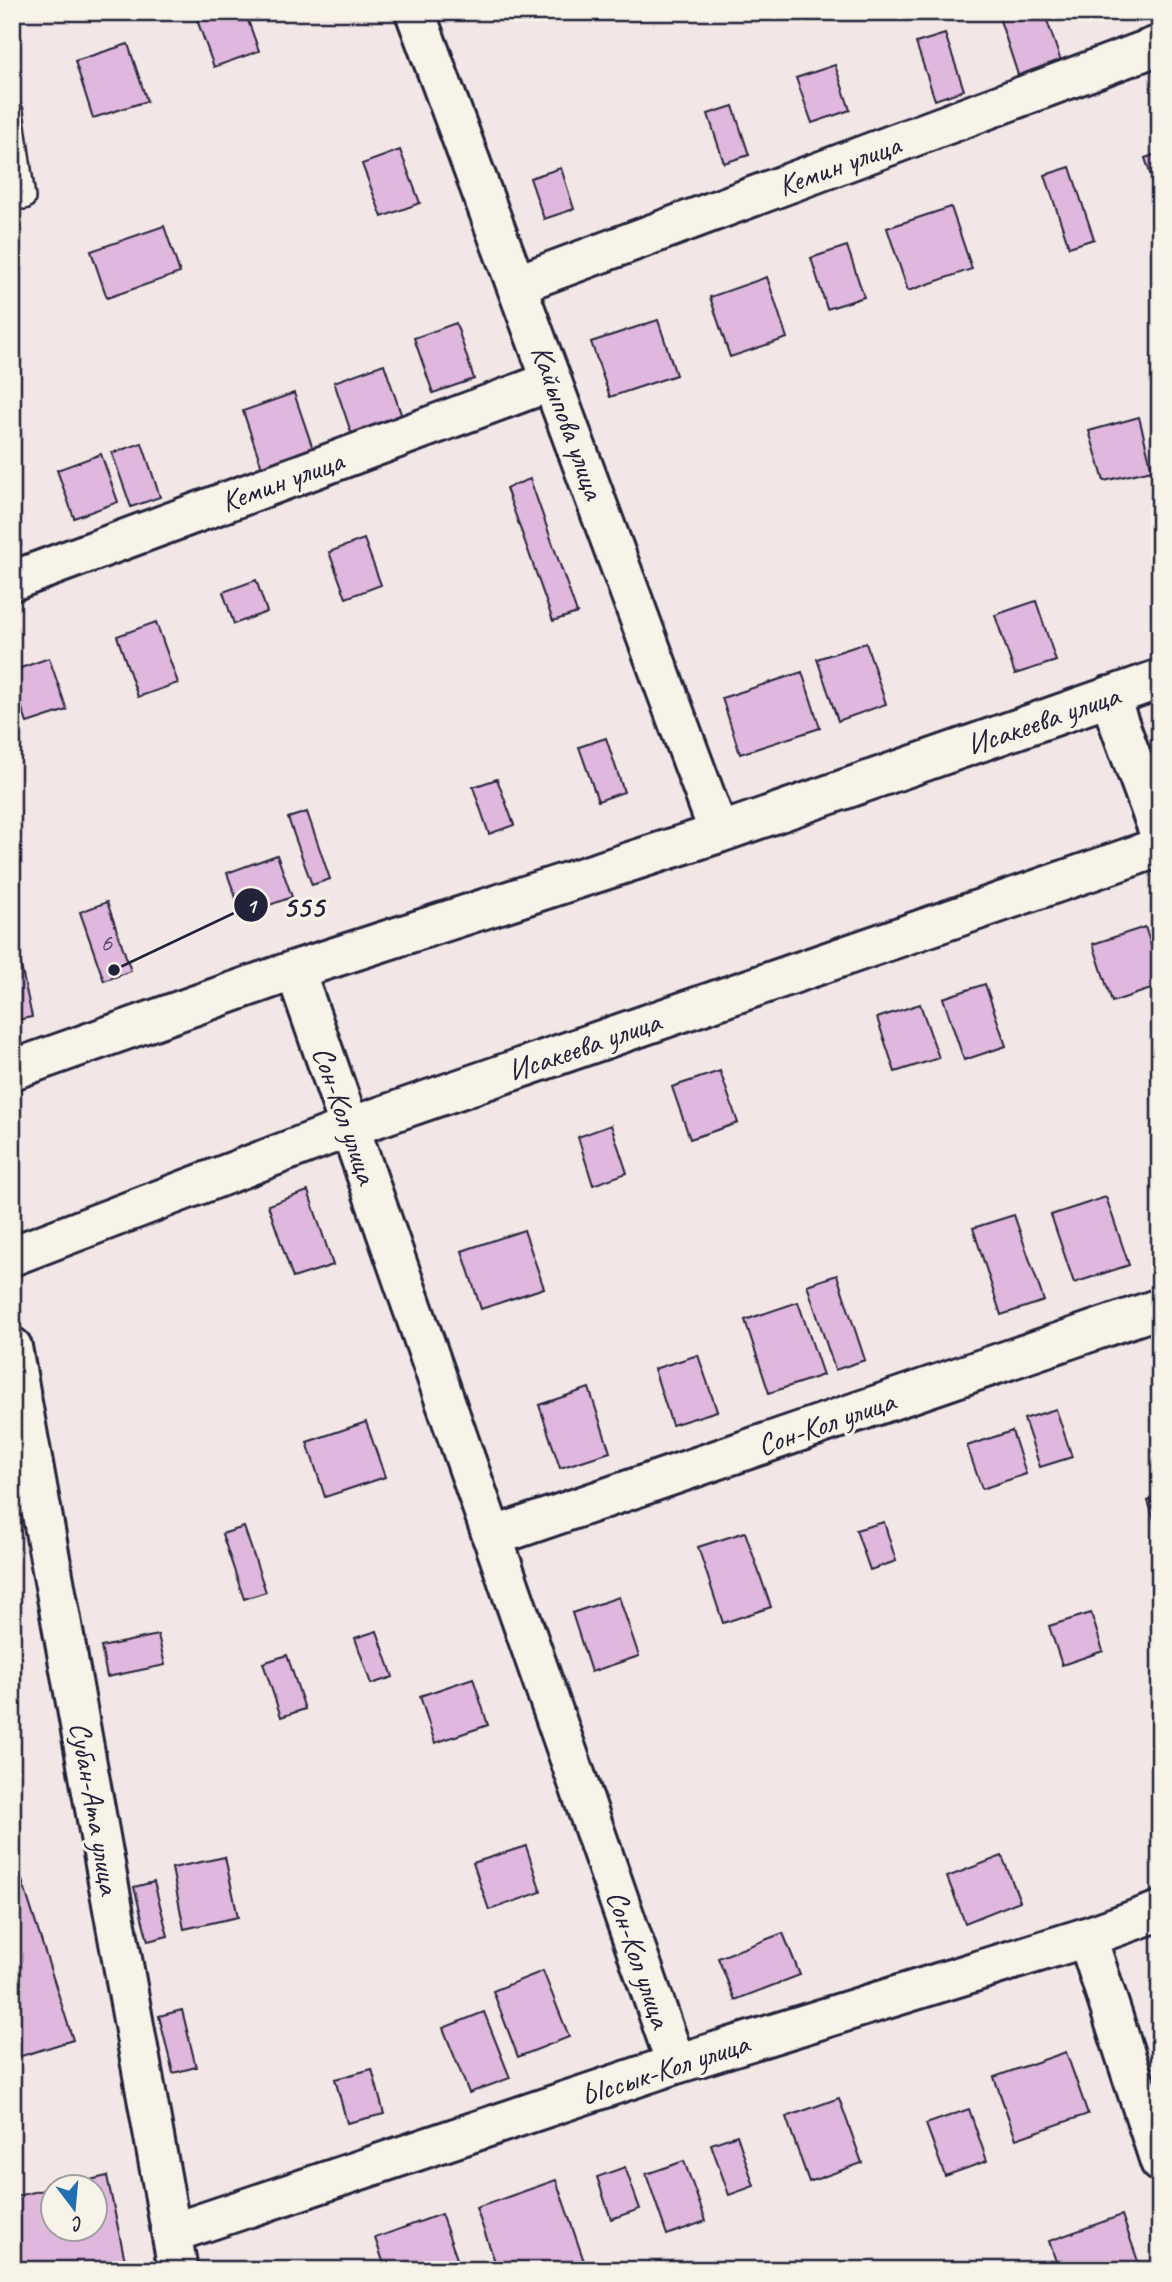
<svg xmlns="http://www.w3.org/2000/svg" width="1172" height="2282" font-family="Caveat,sans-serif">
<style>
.building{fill:#e0b7dd;stroke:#22223b;stroke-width:2}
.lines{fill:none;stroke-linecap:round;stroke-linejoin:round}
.lane-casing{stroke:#22223b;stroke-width:26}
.street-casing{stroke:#22223b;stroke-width:44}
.lane{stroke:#f7f3e8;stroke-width:21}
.street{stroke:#f7f3e8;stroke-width:38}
.labels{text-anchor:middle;stroke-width:6;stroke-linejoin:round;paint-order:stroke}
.number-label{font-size:26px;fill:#524764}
.street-label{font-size:30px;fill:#22223b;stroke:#f7f3e8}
.leader{fill:none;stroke:#22223b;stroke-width:2.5}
.callout-dot{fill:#22223b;stroke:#f7f3e8;stroke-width:2.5}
.mark-label{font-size:21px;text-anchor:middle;font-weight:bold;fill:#fff}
.callout-label{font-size:32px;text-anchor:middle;font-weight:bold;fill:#22223b;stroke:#f7f3e8;stroke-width:6;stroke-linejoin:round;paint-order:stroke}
</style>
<rect width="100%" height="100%" fill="#f2e7e6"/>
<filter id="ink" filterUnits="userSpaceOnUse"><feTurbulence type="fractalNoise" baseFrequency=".0143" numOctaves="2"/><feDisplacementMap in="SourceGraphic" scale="14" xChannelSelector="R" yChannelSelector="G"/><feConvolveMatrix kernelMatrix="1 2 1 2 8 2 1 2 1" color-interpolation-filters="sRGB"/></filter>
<g filter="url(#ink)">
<path class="building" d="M200,12H245L259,51L214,67L195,14Z
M1013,12H1044L1063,67L1020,81L999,17Z
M945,34L964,90L935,100L916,43Z
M128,44L147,101L93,118L75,61Z
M835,65L850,110L812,123L796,78Z
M733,106L749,155L724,163L708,114Z
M400,150L420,203L382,217L362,164Z
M1160,153V203L1145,158Z
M1070,167L1094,239L1069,247L1045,175Z
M561,168L574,209L544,219L530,178Z
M951,207L972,269L908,291L887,228Z
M164,226L180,273L107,298L91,251Z
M847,246L864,297L827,309L811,258Z
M767,277L787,338L730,357L710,297Z
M658,320L676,375L610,397L591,342Z
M456,323L474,379L433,393L414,338Z
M384,364L403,420L353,438L334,382Z
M294,393L315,455L264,473L243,411Z
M1139,417L1152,470L1104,481L1089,431Z
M142,443L160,497L131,507L112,453Z
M101,454L118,502L74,518L57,470Z
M530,479L577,613L553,621L506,488Z
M12,518L21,545L12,548Z
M364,539L381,585L346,598L329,552Z
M256,580L267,612L234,624L223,592Z
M1036,601L1056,661L1015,674L995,615Z
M156,622L178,683L138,697L117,636Z
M866,643L886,704L838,721L817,659Z
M49,658L67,710L27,723L12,680V671Z
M802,672L820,728L740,754L722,698Z
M606,738L624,792L598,801L579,747Z
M497,779L514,825L489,834L473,787Z
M307,812L330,879L312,885L288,818Z
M277,855L292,897L242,915L227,873Z
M107,902L131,971L104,981L80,912Z
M1145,927L1160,972V986L1112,1002L1093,944Z
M12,938H15L32,1017L12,1021Z
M985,984L1006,1046L964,1060L943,998Z
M920,1004L939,1058L895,1072L877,1018Z
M720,1071L738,1123L690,1139L672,1087Z
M611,1125L627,1173L593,1185L578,1137Z
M308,1191L333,1265L293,1278L268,1205Z
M1106,1197L1129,1265L1074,1283L1051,1215Z
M1014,1215L1044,1301L1001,1315L973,1228Z
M524,1230L544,1288L481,1309L462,1251Z
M837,1275L865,1360L835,1370L807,1285Z
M798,1302L823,1375L769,1393L745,1320Z
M698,1355L717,1411L672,1425L654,1369Z
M589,1388L610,1452L560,1468L539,1405Z
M1056,1409L1072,1457L1040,1467L1024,1419Z
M366,1422L385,1477L325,1497L307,1442Z
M1012,1431L1026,1474L982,1489L967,1446Z
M1160,1497V1537L1148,1501Z
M884,1522L896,1561L870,1570L856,1530Z
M244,1527L266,1592L244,1599L222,1534Z
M745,1532L771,1607L723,1623L698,1547Z
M619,1597L639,1656L591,1672L572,1613Z
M1091,1613L1103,1651L1062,1665L1049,1626Z
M377,1631L393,1677L371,1684L355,1638Z
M158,1635L165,1665L107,1677L101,1647Z
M287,1655L305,1709L281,1717L263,1663Z
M473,1678L488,1725L435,1743L420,1696Z
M526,1846L541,1892L489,1910L473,1863Z
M12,1849L73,2040L12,2059Z
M1002,1856L1020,1901L965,1923L947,1877Z
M225,1857L238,1917L184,1929L172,1868Z
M154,1882L168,1936L148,1941L134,1887Z
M783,1933L800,1975L735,2000L718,1958Z
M543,1971L569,2037L518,2057L493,1991Z
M182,2010L196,2067L173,2073L159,2016Z
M484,2012L510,2078L469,2093L443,2028Z
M1066,2052L1088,2114L1016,2139L994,2077Z
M372,2069L384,2114L347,2123L335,2079Z
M839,2098L862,2163L809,2182L786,2117Z
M969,2109L987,2161L945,2176L926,2124Z
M737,2135L754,2186L729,2195L711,2144Z
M684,2161L706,2221L667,2235L646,2174Z
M625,2167L640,2209L611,2219L597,2177Z
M107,2176L127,2270H12V2197L52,2188V2230H94V2188H56Z
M556,2180L587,2270H498L476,2208Z
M441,2214L461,2270H386L375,2238Z
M1122,2215L1141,2270H1059L1049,2241Z"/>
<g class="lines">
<defs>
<path id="lane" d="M12,112L24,198"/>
<path id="street" d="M415,12L719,833
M518,284L1160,45
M12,581L552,381
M1109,696L1160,835
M295,970L676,2064
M12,1070L295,970L719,833L1160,679
M12,1256L350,1127L1160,847
M12,1347L178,2270
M492,1537L1160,1308
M1087,1937L1160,2162
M172,2233L676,2064L1087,1937L1160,1911"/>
</defs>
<use href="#lane" class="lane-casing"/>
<use href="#street" class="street-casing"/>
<use href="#lane" class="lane"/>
<use href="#street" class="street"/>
</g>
</g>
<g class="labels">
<g class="number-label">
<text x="106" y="951">6</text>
</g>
<g class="street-label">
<text transform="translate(839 165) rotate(-20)" y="10">Кемин улица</text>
<text transform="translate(568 422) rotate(70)" y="10">Кайыпова улица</text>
<text transform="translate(282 481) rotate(-20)" y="10">Кемин улица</text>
<text transform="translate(1043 720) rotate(-19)" y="10">Исакеева улица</text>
<text transform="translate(584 1046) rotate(-19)" y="10">Исакеева улица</text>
<text transform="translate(345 1115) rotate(71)" y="10">Сон-Кол улица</text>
<text transform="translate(826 1423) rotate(-19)" y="10">Сон-Кол улица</text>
<text transform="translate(95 1808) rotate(80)" y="10">Субан-Ата улица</text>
<text transform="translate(639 1959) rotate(71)" y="10">Сон-Кол улица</text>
<text transform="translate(665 2069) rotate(-18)" y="10">Ыссык-Кол улица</text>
</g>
</g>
<path class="leader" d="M114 970L251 905"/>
<g class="callout-dot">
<circle cx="114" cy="970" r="7"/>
<circle cx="251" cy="905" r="18"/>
</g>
<g class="mark-label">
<text x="251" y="913">1</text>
</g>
<g class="callout-label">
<text x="303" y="917">555</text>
</g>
<rect width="1172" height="2282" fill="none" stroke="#f7f3e8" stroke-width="42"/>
<rect x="21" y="21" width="1130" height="2240" fill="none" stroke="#22223b" stroke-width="2.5" filter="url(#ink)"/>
<g transform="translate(74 2208) rotate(164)"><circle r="33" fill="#f7f3e8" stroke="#a29fa3" stroke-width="2"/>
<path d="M0-5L12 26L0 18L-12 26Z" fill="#1f6fb2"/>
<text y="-10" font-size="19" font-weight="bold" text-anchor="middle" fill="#22223b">С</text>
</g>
</svg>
